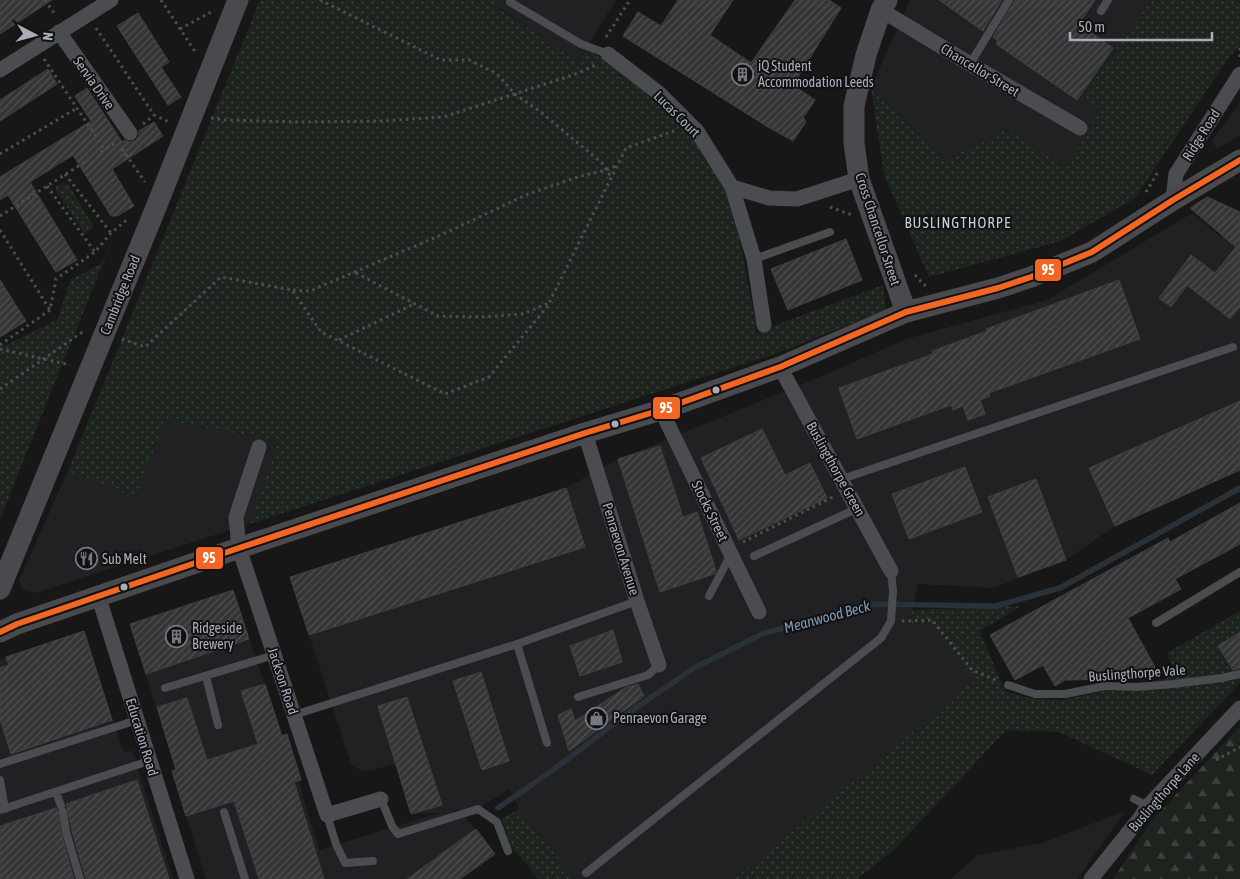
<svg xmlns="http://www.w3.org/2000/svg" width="1240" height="879" font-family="'Asap Condensed',sans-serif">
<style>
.built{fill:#212123}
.grass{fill:url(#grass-dots)}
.forest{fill:url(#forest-firs)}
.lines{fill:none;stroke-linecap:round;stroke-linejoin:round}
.stream{stroke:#2a3239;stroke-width:5.5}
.building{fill:url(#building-hatch);stroke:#3f4043}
.path{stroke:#4d4e52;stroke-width:3;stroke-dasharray:2.5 4;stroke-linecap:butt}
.lane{stroke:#4b4c50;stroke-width:8}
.street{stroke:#4b4c50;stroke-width:15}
.secondary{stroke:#4a4a4e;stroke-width:21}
.bus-1-casing{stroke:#111113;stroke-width:10}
.bus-1{stroke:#f26522;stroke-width:6}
.bus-dot{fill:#a8adb8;stroke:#111113;stroke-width:2}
.labels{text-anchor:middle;stroke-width:4;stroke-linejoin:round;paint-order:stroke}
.poi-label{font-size:14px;fill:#a8adb8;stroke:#111113;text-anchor:start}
.street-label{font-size:14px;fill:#a8adb8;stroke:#111113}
.neighbourhood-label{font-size:15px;letter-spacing:1px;fill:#c9ccd4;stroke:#111113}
.water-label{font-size:15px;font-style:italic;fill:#7f9bb3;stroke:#111113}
.line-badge{stroke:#111113;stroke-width:2}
.badge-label{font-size:14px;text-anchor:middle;font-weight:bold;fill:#fff}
</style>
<defs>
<pattern id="grass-dots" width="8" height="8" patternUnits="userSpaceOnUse" patternTransform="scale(1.25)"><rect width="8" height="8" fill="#1d241e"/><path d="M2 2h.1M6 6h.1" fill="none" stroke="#3b413d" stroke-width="1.8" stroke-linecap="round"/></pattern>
<pattern id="forest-firs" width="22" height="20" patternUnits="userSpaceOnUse" patternTransform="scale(1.25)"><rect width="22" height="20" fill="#1d241e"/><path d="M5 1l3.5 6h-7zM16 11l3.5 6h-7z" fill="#3b413d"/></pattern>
<pattern id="building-hatch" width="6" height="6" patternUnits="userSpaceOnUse" patternTransform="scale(1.25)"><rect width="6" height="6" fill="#353536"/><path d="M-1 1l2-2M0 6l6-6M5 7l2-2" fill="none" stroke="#4f5051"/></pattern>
</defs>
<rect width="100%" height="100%" fill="#171717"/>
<path class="built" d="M498,0H616L578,61L495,5Z
M910,0H1151L1083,96L1101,109L1066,168L1007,129L945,160L871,88Z
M1240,102V135L1217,149L1212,141Z
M1192,213L1221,237L1240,221V470L1115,526L1066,560L993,588L918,584L909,623L932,624L978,679L734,879H575L519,809L509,789L478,809L451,811L467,819L495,854L461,879H206L186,816L298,780L319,850L439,813L411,814L395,764L365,772L352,766L290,577L566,488L618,459L820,377L906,339L1047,300Z
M165,420L278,441L249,524L35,593L23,590L19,580L68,471L136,497Z
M233,590L282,736L176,770L130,624Z
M84,631L124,753L132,750L173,879H0V660Z
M1125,811L1078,879H951L977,855L1042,843Z"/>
<path class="grass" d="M260,0H498L495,6L578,61L587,48L652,97L690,133L733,204L757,332L883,285L886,310L775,354L249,524L278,441L165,420L136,498L68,471Z
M1151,0H1240V45L1227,60L1135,198L1061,241L929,277L884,175L871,88L945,160L1007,129L1066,168L1100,109L1083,96Z
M63,183L68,184L93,225V228L85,234L56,191V186Z
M116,231L0,519V520V348L58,319L70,280L102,263Z
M1021,606L980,631L1005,691L1029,698L1062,700L1104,691H1142L1175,673L1167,653L1240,611V683L1152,775L1059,732L1006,730L893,851L857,879H734L977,679L932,624L909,623L912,610Z
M519,809L575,879H539L511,846L502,819Z"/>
<path class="forest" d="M1240,726V879H1113L1153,819Z"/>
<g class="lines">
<path class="stream" d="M498,808L553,770L627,714L694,668L762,634L869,604L996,606L1060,588L1240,488"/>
</g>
<path class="building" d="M0,0H52L0,34Z
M678,0H733L710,35L751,63L795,0H829L841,8L793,85L815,100L803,118L806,122L793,141L768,127L623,36L638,12L661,26Z
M939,0H1002L983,31Z
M1015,0H1095L1079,24L1113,48L1077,100L996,44L998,41L993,37Z
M138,13L169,62L161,67L181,97L168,105L117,26Z
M48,69L57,84L0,121V100Z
M87,88L122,142L124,140L130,142L135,141L139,136V131L154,122L163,136L112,169L134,206L117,216H111L73,155L30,182L77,260L56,272L8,195L0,200V177L91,121L75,96Z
M1207,197L1240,212V307L1230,319L1187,285L1171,307L1159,298L1191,255L1215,273L1236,247L1190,208Z
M846,239L862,280L788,310L771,269Z
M0,280L26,321L0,337Z
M1119,280L1140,339L989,393L990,396L980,400L985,414L968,420L963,406L953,410L951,405L857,439L839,388L933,354L932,351L987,331L986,329Z
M1240,401V470L1115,526L1089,468Z
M762,429L785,475L810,463L827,498L739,540L701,458Z
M660,446L683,517L697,512L716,571L714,574L660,592L618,459Z
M965,467L982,512L909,539L892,494Z
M1036,479L1066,560L1018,577L988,497Z
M566,488L585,547L309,635L290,577Z
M1240,503V544L1175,579L1181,589L1128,618L1156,669L1140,677L1136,670L1120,679L1065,680L1055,686L1043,665L1015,680L990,635L1168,538L1170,542Z
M233,590L249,639L146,674L130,624Z
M613,630L622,662L580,676L570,646Z
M84,631L112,720L11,754L0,719V668L9,665L6,657Z
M1240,632V668L1233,670L1218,646Z
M481,672L509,761L482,770L453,681Z
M265,684L282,736L287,734L301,780L294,782L324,879H259L234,801L186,816L172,771L176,770L157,707L187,698L207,760L258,744L241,691Z
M638,684L644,696L569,751L558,715L571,709L575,721L625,688Z
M407,697L442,805L411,814L378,706Z
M137,780L169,879H86L72,831L66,804Z
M56,808L58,810L61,833L74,879H0V826Z
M476,829L495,854L460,879H407Z"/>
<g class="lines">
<path class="path" d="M45,0L56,16
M161,0L196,53
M320,0L441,60H469L496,73L515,94L542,113L603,164L611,177
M96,28L154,115L169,122
M180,29L213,11
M606,37L630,0
M1240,57V46
M44,59L105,150
M211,118L226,120L301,122L383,121L443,117L573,75L596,65
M143,124L154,115
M122,149L145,182
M101,152L117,142
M0,154L77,108
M65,174L111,233
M47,186L95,252
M1146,192L1158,172
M830,207L852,215
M0,216L88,160
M0,230L50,310
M356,273L438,316L482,317L522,314L549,303
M915,275L924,285H927
M293,290L310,291L441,235L528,194L581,176L606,170L618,165
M122,339L145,347L221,277L292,290L321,332L445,394L489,377L547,307L626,148L674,131
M339,340L414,304
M0,345L50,310L56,279L95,252L111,233L129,218
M0,349L70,365
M0,389L84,331
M743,542L833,497
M902,621L932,620L972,670L998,681
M1216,760L1240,747"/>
<path class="lane" d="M511,0L510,2L581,44L608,54
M1101,11L1108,0
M970,64L1009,0
M754,259L830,232
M842,479L1233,347
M754,556L858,508
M709,596L730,556
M1156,623L1240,572
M517,644L637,601
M206,676L218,725
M1008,685L1035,694H1065L1105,686L1137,687L1173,684L1222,678L1240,674
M165,688L274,655
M578,697L648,675L659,665
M294,715L517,644L547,743
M0,764L137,720
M0,780L5,809
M56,792L61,806
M381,799L392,826L398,834L478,809L497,822L508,851
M1134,799L1148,806
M0,810L149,761
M63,812L66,832L80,879
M224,812L245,879
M327,815L336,844L345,863L373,861
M586,873L881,638L891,621L893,591L891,571"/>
<path class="street" d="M881,10L970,64L1080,128
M59,32L130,133
M608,54L660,94L697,131L732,187L754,259L764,325
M0,70L111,0
M732,187L769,198L797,199L859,179
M1173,200L1176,174L1240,74
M780,367L891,571
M661,410L759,612
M585,433L637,601L659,665
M259,447L236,517L239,548L327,815L381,799
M98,595L187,879
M1091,879L1140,818L1148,806L1240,708"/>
<path class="secondary" d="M887,0L881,10L866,55L854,106V143L859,179L906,312
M0,589L157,205L238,0
M0,632L17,624L239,548L585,433L661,410L780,367L906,312L998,288L1031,277L1092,252L1173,200L1240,160"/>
<defs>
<path id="bus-1" d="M0,632L17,624L239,548L585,433L661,410L780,367L906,312L998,288L1031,277L1092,252L1173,200L1240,160"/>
</defs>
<use href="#bus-1" class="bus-1-casing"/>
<use href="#bus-1" class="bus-1"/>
</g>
<defs>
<symbol id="building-ring" viewBox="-11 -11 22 22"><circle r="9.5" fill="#111113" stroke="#757880" stroke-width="1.5"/><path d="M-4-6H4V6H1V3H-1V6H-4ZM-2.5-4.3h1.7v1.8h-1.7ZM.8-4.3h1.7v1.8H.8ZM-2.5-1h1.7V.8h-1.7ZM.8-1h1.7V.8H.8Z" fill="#757880"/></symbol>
<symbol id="restaurant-ring" viewBox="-11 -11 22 22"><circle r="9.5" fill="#111113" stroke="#757880" stroke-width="1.5"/><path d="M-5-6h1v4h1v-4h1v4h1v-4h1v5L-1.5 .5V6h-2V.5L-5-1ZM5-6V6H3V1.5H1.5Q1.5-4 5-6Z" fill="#757880"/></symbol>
<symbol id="shop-ring" viewBox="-11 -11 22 22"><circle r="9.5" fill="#111113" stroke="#757880" stroke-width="1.5"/><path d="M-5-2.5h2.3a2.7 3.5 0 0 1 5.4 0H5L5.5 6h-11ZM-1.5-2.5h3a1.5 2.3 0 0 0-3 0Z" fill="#757880"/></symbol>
</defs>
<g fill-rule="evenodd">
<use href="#building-ring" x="730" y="62" width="25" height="25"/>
<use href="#restaurant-ring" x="74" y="546" width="25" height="25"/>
<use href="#building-ring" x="164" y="624" width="25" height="25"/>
<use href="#shop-ring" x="584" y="706" width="25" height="25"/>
</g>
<g class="bus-dot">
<circle cx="716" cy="390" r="4.5"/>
<circle cx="615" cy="424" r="4.5"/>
<circle cx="124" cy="587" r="4.5"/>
</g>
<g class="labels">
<g class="poi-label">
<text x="758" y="71">iQ Student<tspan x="758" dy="16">Accommodation Leeds</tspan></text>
<text x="102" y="564">Sub Melt</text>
<text x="192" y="633">Ridgeside<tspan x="192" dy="16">Brewery</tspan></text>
<text x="613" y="723">Penraevon Garage</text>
</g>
<g class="street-label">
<text transform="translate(980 70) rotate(31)" y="5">Chancellor Street</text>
<text transform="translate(94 83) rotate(55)" y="5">Servia Drive</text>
<text transform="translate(677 114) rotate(45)" y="5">Lucas Court</text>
<text transform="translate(1201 135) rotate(-58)" y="5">Ridge Road</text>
<text transform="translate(878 229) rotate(72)" y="5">Cross Chancellor Street</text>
<text transform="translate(120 295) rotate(-68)" y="5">Cambridge Road</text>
<text transform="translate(836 469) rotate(61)" y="5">Buslingthorpe Green</text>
<text transform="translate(710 511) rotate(64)" y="5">Stocks Street</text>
<text transform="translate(621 549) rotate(73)" y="5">Penraevon Avenue</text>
<text transform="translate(1137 673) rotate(-4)" y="5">Buslingthorpe Vale</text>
<text transform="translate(283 681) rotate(72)" y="5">Jackson Road</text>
<text transform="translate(142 737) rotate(73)" y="5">Education Road</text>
<text transform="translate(1164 792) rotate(-49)" y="5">Buslingthorpe Lane</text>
</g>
<g class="neighbourhood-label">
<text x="958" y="228">BUSLINGTHORPE</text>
</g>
<g class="water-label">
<text transform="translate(827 617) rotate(-15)" y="5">Meanwood Beck</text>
</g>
</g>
<g class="line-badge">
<rect x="1034" y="258" width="28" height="24" rx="5" fill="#f26522"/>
<rect x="652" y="396" width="29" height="24" rx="5" fill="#f26522"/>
<rect x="195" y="546" width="29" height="24" rx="5" fill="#f26522"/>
</g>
<g class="badge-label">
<text x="1048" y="275">95</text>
<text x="666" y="413">95</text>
<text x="209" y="563">95</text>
</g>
<g transform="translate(35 35) rotate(96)" stroke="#111113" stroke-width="4" paint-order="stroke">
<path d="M0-4L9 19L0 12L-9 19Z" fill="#a8adb8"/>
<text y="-8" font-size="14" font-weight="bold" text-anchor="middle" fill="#a8adb8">N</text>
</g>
<path d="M1070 32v8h142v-8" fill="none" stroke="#a8adb8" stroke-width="2.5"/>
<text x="1078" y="32" font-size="15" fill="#a8adb8" stroke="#111113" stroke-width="4" paint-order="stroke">50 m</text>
</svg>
